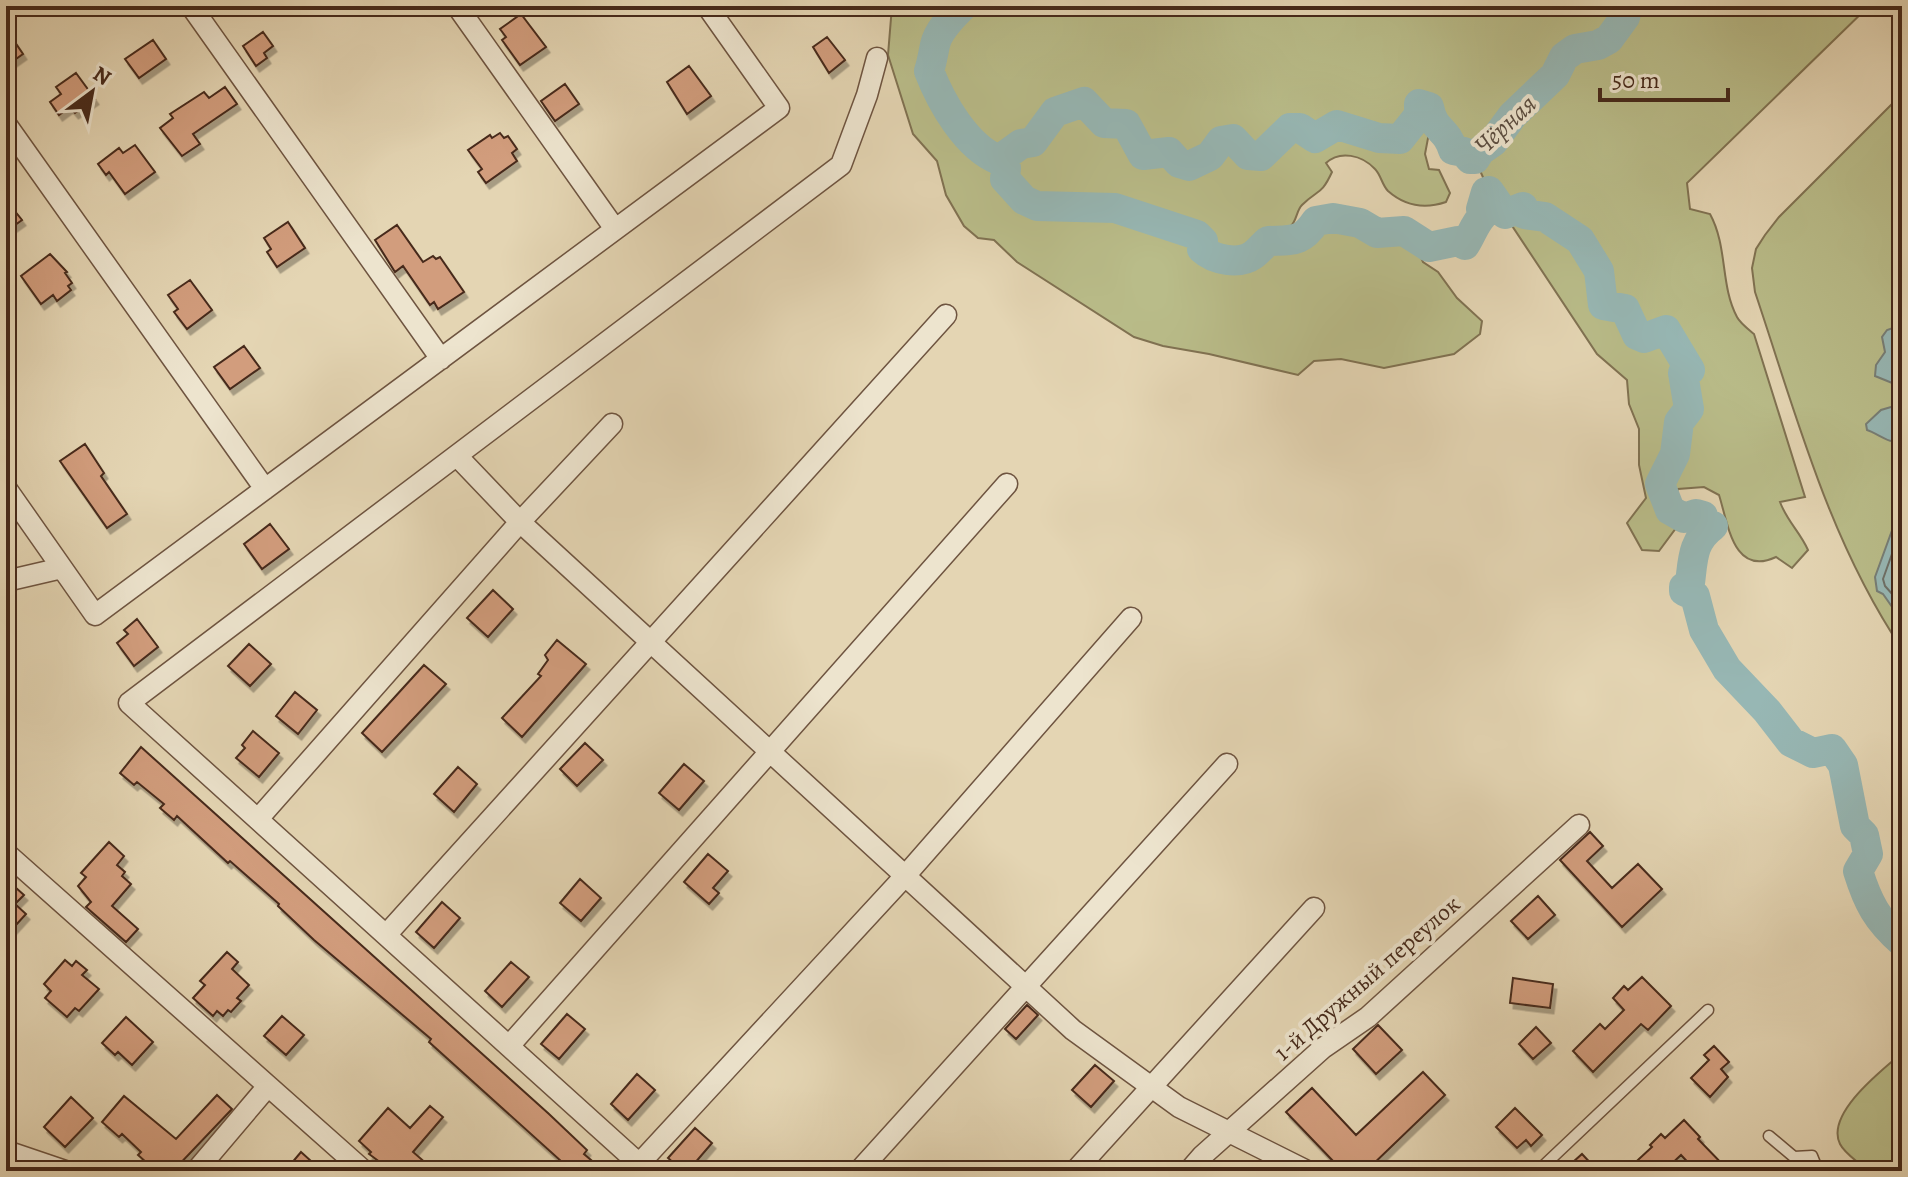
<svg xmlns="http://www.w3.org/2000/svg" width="1908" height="1177" font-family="Alegreya,serif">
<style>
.green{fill:#b9bc89;stroke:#807252;stroke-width:2}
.water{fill:#97b7b4;stroke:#777e76;stroke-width:2}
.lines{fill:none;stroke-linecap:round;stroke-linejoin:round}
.shore{stroke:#6e7067;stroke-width:2}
.river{stroke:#97b7b4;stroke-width:30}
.building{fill:#d29d7d;stroke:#46291a;stroke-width:2;filter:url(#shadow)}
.service-casing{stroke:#6e5440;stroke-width:13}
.minor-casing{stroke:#6e5440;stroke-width:23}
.service{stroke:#ede4ce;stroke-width:10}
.minor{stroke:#ede4ce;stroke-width:20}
.labels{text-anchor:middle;stroke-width:8;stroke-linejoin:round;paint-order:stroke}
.street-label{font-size:24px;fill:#46291a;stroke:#ede4ce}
.water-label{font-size:26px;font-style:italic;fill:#5a4c40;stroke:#ede4ce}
</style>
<defs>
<filter id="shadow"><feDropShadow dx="3.5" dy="5.5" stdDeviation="0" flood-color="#0004"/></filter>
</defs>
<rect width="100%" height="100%" fill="#e4d5b3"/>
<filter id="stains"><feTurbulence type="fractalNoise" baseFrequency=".0025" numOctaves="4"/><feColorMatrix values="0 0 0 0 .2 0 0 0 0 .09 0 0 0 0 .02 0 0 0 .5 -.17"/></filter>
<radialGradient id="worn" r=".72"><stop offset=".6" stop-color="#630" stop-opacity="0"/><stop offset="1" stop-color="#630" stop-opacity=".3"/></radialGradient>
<path class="green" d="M892,6H1869L1687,183L1690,209L1710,214C1728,247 1720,285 1737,317C1740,323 1748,329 1754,334L1805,497L1780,502C1787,521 1800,532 1808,550L1792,568L1776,557C1733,577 1728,523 1719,495L1704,487L1678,489L1670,510L1676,528L1659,551L1642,550L1627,523L1646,498L1639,465V429L1629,404L1627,380L1597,354L1489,191L1475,159L1453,150L1449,138L1432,124L1429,107L1419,105V115L1429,133L1425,154L1429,169L1439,170L1450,193L1446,202C1425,209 1405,206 1388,191C1382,185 1381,175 1375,169C1362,155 1340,150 1326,163L1332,172C1321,196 1318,189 1302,205C1296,211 1297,221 1290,227C1283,233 1275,232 1269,240C1291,241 1303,240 1316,221L1333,218L1360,223L1377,233L1404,231L1411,234L1423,262L1438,272L1457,298L1482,321L1480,334L1454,354L1384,368L1341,359L1314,361L1298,375L1209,354L1163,346L1134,337L1017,262L994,240L978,238L964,226L946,195L937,161L913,134L888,55Z
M1902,94V649C1829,541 1796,414 1755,292L1752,268L1756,249L1765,235L1779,217Z
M1902,1053V1171H1867C1859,1162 1845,1154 1840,1144C1825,1114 1882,1070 1902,1053Z"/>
<path class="water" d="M1902,325V387L1875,376L1876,365L1885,352L1882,337L1887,330Z
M1891,407H1902V438C1898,438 1896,441 1892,441C1889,442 1874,432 1867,430L1866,424L1881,410Z
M1902,503V621L1883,594L1877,591L1875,577Z"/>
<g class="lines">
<path class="shore" d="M1902,526L1883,579L1885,586L1902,605"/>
<path class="river" d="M963,6C953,16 938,30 935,45C933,54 932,62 929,71C941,102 966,147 999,160L1021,144L1033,142L1055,112L1084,102L1104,123L1126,124L1143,155L1169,152L1179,163L1189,166L1210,156L1221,141L1233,139L1248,155L1261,156L1290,128H1300L1315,138L1337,125L1379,138L1400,139L1419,115V104L1429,107C1434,132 1446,127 1453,150L1464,152L1470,159H1475L1480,151L1493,142L1513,115L1555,75L1564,57L1575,49L1598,45L1609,39L1625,17L1628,6
M999,160L1006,168L1005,179L1024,200L1037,206L1115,208L1197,235L1203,241L1202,249C1214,260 1239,265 1253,255C1259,251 1263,245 1268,241C1293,240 1301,243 1316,221L1333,218L1360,223L1377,233L1404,231L1429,247L1458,241L1465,245C1472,234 1474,225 1483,215L1481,209L1486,192L1489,191L1505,214L1523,207L1524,214L1545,217L1580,240L1599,271L1603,305L1625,309L1637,335L1644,338L1666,330L1690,370L1683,373L1689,409L1679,422L1675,454L1660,484L1670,510L1684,518L1696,514L1703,516L1704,522L1713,526C1692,541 1693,560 1690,583L1684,587V591L1695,596L1704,630L1727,669L1767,711L1791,742L1813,753L1832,749L1843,765L1855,826L1864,835L1868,854L1858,871C1868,903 1877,920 1902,942"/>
</g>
<path class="building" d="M521,14L546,47L520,65L502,40L506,37L500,29Z
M6,29L23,54L6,66Z
M263,32L273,46L264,53L267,58L256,66L243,46Z
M827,37L845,60L829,73L813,47Z
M153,40L166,59L139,78L125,59Z
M689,66L711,96L687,114L667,82Z
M76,73L95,99L75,113L70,107L59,115L50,102L61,94L56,87Z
M565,84L579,104L555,121L541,101Z
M225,87L237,104L193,134L200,144L182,156L160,128L173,118L170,114L204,92L209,98Z
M500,133L504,138L508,136L517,149L512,153L517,161L486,183L478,172L482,169L468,150L490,135L492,138Z
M135,145L155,172L125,194L109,172L106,175L98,164L119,148L123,153Z
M6,200L22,220L11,228L6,222Z
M288,222L305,248L277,267L267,252L271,249L264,238Z
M397,225L423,262L433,256L436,259L440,257L464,292L438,309L434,302L430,305L403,266L395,272L375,240Z
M50,254L67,272L65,273L72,283L68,286L71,290L57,301L53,295L41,304L21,276Z
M190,280L212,310L187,329L174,312L178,309L168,295Z
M244,346L260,368L230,389L214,367Z
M85,444L104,473L101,476L127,514L107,528L60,461Z
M270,524L289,549L262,569L244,544Z
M493,590L513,609L488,637L467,618Z
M137,619L158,647L134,666L117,643L128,634L124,630Z
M557,640L586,664L522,737L502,718L541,676L538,674L548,660L545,655Z
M249,644L271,664L250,686L228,666Z
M424,665L446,684L382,752L362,733Z
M295,692L317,710L298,734L276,716Z
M253,731L279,753L259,777L236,758L245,748L242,745Z
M585,743L603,760L577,786L560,769Z
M141,747L549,1114L587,1150L584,1154L604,1171H572L429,1042L431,1039L314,940L278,906L279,904L230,861L228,863L177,816L174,820L160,808L164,804L137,782L134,785L120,773Z
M684,764L704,781L679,810L659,793Z
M458,767L477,784L454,812L434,794Z
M1590,832L1603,846L1587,861L1612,888L1638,864L1662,889L1622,927L1560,860Z
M109,842L124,856L117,865L125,872L122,876L131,884L112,906L138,929L126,942L86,907L91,902L78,886L86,877L81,873Z
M708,854L728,871L713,888L719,893L709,904L684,882Z
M6,879L24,895L15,904L26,914L6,936Z
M580,879L601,898L581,921L560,903Z
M1538,896L1555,915L1528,939L1511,921Z
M442,902L460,918L434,948L416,932Z
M227,952L238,962L232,969L249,985L237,998L241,1001L231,1012L228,1010L223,1016L217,1011L213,1016L193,998L205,985L200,981Z
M65,960L72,966L76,961L87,970L82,975L99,989L79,1011L75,1008L67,1017L45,998L51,991L44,984Z
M511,962L529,977L502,1007L485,991Z
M1642,977L1671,1006L1648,1030L1641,1024L1593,1072L1573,1051L1600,1024L1605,1029L1624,1010L1613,998L1624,986L1628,990Z
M1513,978L1553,984L1550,1008L1510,1003Z
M1027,1005L1038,1015L1016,1039L1005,1029Z
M567,1014L585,1029L559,1059L541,1044Z
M282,1016L304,1035L286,1055L264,1036Z
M126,1017L153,1042L132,1065L118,1052L115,1055L102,1043Z
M1378,1025L1402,1050L1376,1074L1353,1049Z
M1536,1027L1551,1043L1533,1059L1519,1044Z
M1714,1046L1729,1062L1721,1069L1728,1077L1710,1097L1691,1078L1709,1060L1704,1055Z
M1095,1065L1114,1081L1091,1107L1072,1090Z
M1423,1072L1445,1095L1366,1171H1335L1328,1163L1332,1160L1286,1112L1312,1088L1356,1135Z
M637,1074L655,1090L628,1120L611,1104Z
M217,1095L232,1109L173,1171H156L138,1155L141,1152L122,1134L119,1137L102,1122L124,1096L176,1139Z
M71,1097L93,1118L65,1147L44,1127Z
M430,1106L443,1117L413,1152L435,1171H392L369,1154L371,1152L359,1141L388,1108L410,1128Z
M1515,1108L1542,1135L1531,1146L1526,1140L1517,1148L1496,1127Z
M1684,1120L1700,1137L1698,1139L1729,1171H1696L1681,1155L1664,1171H1626L1652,1147L1650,1145L1661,1134L1665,1138Z
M695,1128L712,1143L688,1171H683L668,1158Z
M301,1152L311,1161L302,1171H285Z
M1582,1154L1598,1171H1563Z"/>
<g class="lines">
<defs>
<path id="service" d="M1769,1136L1794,1157L1812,1156L1818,1171
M1538,1171L1708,1010"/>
<path id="minor" d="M191,6L441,359
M457,6L615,229
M6,124L265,489
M457,456L520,522L1073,1030L1179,1107L1307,1171
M6,488L95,615L779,108L707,6
M6,581L62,568
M258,819L520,522L612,424
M6,853L364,1171
M386,935L946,315
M509,1046L1007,484
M6,1151L65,1171
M639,1164L905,876L1131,618
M196,1171L268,1086
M647,1171L129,703L841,165L867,95L877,58
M859,1171L1227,764
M1075,1171L1314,908
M1189,1171L1202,1156L1323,1048L1368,1017L1579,825"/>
</defs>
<use href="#service" class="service-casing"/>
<use href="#minor" class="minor-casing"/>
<use href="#service" class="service"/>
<use href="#minor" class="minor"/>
</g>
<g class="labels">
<g class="street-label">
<text transform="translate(1367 978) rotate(-41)" y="8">1-й Дружный переулок</text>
</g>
<g class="water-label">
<text transform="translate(1505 124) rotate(-43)" y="9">Чёрная</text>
</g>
</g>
<rect width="1908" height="1177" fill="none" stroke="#e4d5b3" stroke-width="32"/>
<rect x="8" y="8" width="1892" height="1161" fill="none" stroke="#46291a" stroke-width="4"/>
<rect x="16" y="16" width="1876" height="1145" fill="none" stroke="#46291a" stroke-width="2"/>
<g transform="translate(92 92) rotate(32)" stroke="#ede4ce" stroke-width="6" paint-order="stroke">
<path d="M0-6L14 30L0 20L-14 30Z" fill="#46291a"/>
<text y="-12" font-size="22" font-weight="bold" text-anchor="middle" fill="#46291a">N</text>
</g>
<path d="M1600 88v12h128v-12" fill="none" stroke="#46291a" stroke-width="4"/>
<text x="1612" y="88" font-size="24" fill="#46291a" stroke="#ede4ce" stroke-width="6" paint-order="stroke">50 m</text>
<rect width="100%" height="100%" filter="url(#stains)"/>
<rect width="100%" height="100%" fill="url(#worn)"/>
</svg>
